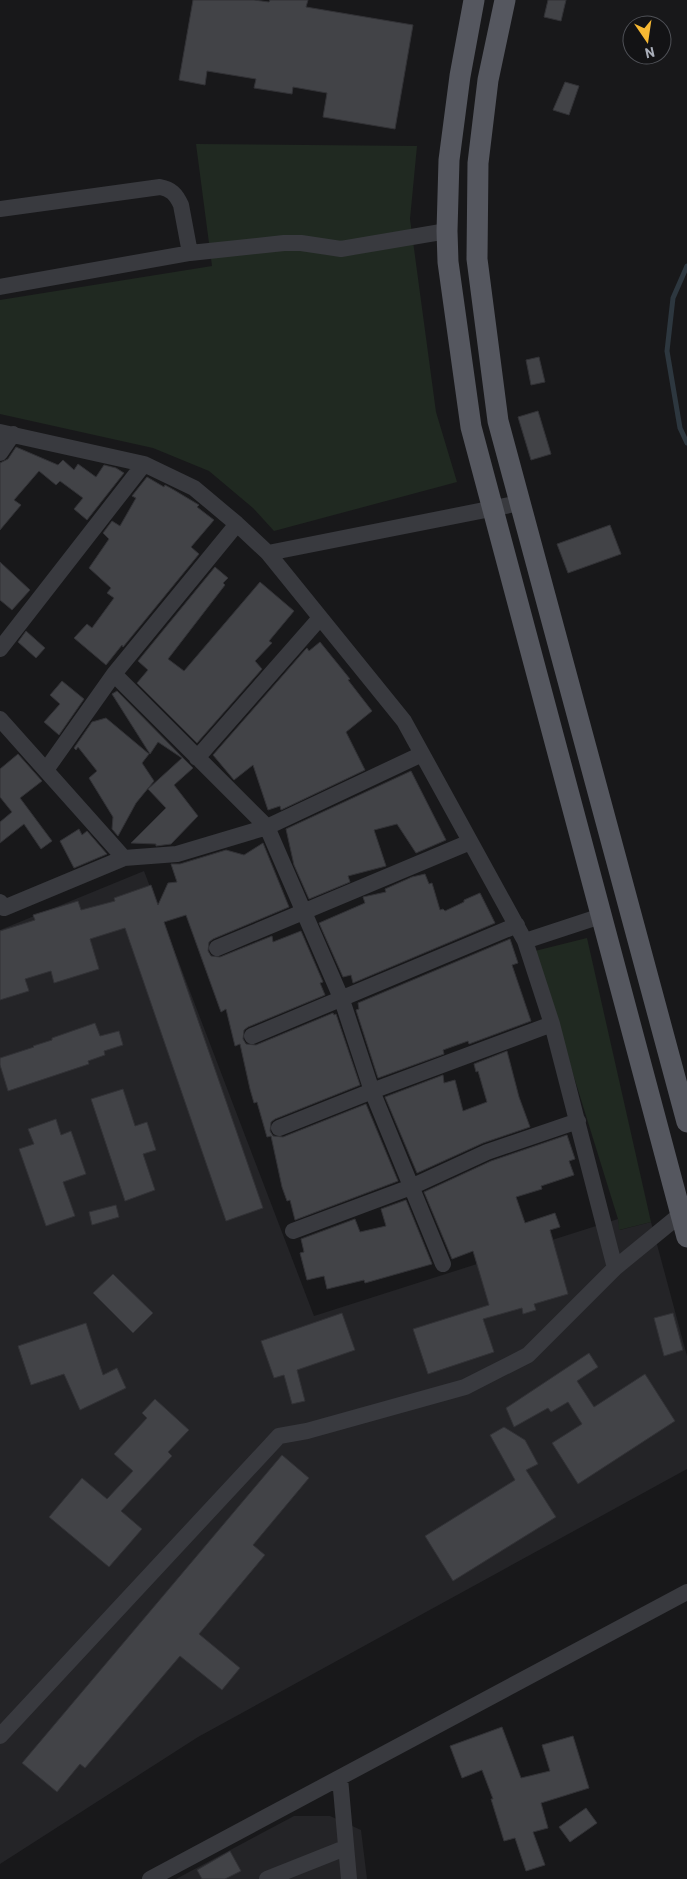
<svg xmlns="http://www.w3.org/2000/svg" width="687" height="1879" font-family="Barlow,sans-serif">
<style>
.built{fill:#242427}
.green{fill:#202921}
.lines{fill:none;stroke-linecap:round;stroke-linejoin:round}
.stream{stroke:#2d373f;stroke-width:5}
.building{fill:#424347;stroke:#323236}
.minor{stroke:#393a3f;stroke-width:16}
.major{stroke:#55575f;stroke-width:21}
</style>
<rect width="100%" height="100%" fill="#18181a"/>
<path class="built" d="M144,871L314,1316L618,1219L620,1230L651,1222L687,1356V1469L198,1737L0,1864V930Z
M294,1816H330L361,1830L367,1879H176Z"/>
<path class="green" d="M196,144L417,146L410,219L436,412L457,482L274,531L253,508L209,471L153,448L0,414V300L212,266Z
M587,938L651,1222L619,1230L618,1219L535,951Z"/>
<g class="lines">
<path class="stream" d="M687,266L673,298L667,351L680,428L687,443"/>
</g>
<path class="building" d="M193,0H254L269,2L270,0H308L306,7L413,25L395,129L323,117L327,93L293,87L292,94L254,88L256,79L207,71L205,85L179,80Z
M548,0H566L561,21L544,17Z
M565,82L579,86L569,115L553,110Z
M539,357L545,382L531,385L526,360Z
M538,411L551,454L531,460L518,417Z
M16,447L58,465L63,460L74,470L78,464L96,477L104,465L116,468L124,473L87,520L74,509L83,498L60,481L56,485L39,471L14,500L21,505L0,530V463L8,459Z
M147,477L164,487L165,485L174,490L199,505L197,507L214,520L191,547L199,554L123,647L122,645L106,665L74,638L87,624L92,628L114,598L107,593L111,588L89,568L109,539L103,533L112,521L120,526L136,498L132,496Z
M610,525L621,554L568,573L557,544Z
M0,562L30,590L12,610L0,600Z
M215,567L228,578L223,583L225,585L168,659L184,671L260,582L294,611L269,641L272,643L255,661L262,669L197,743L137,683L148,670L138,661Z
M26,631L45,648L36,658L18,642Z
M320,642L350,679L348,680L372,711L346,732L365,770L281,810L280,806L268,810L253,765L234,780L213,755L305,650L307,648L309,651Z
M62,681L84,699L59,735L44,722L60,704L50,695Z
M117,691L193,768L174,785L198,816L171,844L156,846V844L131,843L166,808L148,789L182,758L158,742L150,754L112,694Z
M106,718L149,754L142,763L154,781L136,803L118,836L112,829L113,817L89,778L97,771L78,747L76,750L74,748L92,722Z
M18,754L42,781L20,798L52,841L41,849L24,824L0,843V822L12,812L0,797V769Z
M411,771L446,840L416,853L397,824L374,830L386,866L348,876L350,882L309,899L294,865L286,829Z
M79,829L82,835L87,831L107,854L74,868L60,841Z
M263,843L289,907L213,939L209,942L208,951L211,956L220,957L272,936L273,942L301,931L323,982L320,983L325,995L248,1027L244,1030L243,1039L246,1044L256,1045L333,1013L334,1015L336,1014L360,1085L275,1119L271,1122L270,1131L273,1136L283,1137L366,1104L398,1181L295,1220L290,1200L287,1201L282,1187L271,1136L267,1137L257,1102L254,1103L250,1089L240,1044L235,1046L226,1009L221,1012L186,915L164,922L263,1208L226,1221L125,928L90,939L99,969L54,983L51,971L25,979L29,991L0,1000V931L35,920L33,915L78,901L81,910L115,901L114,898L151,885L158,905L168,883L177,882L171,864H180L226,850L244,855Z
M425,874L429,884L432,883L440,910L443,909L445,911L464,902V900L480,893L495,923L353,983L351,975L343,977L319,923L365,903L363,897L386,892L385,889L412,877Z
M510,939L518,963L512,965L531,1021L469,1044L468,1041L443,1050L444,1054L378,1078L356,1010L359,1009L358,1003Z
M95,1023L100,1036L119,1031L123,1045L104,1051L105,1055L88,1061L89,1064L8,1091L0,1065V1058L34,1047L33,1046L52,1040V1038Z
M507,1051L519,1097L530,1127L483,1143L417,1173L385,1097L443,1075L444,1083L455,1080L463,1111L487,1102L478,1071L476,1072L474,1064Z
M123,1089L135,1126L147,1122L156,1150L143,1154L155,1190L125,1201L91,1099Z
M56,1119L61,1135L71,1131L86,1174L63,1182L75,1216L46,1226L19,1149L34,1144L28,1129Z
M567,1135L575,1159L569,1161L574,1175L541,1186L542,1189L516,1197L525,1223L555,1213L560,1227L550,1230L568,1294L534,1304L536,1310L523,1314L522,1308L483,1319L494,1352L428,1374L413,1329L489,1305L473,1251L452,1259L424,1192L491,1161Z
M406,1200L432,1264L365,1283L364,1280L327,1289L324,1276L307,1280L300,1253L304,1252L301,1239L355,1219L360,1232L386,1226L381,1209Z
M116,1205L119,1217L92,1225L89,1212Z
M113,1274L153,1313L133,1333L93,1293Z
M342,1313L355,1350L297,1370L305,1401L292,1404L284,1375L274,1378L261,1341Z
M673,1313L683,1350L664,1356L654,1318Z
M86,1323L103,1375L117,1368L126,1388L80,1410L64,1374L31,1385L18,1346Z
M589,1353L598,1367L577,1381L594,1407L645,1374L675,1421L578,1484L552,1443L582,1424L568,1402L551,1412L548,1408L514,1427L506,1408Z
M155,1399L189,1430L168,1452L172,1456L121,1511L142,1529L109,1567L49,1517L82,1478L107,1499L133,1471L114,1454L147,1418L142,1413Z
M504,1427L525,1440L538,1464L526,1470L556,1517L453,1581L425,1536L515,1480L490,1435Z
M282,1455L309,1478L253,1545L265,1555L199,1634L240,1668L222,1690L180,1656L85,1768L80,1764L57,1792L22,1763Z
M502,1727L521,1778L550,1771L542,1745L573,1736L589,1788L541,1803L548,1828L533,1832L545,1865L526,1871L515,1838L504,1841L491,1799H493L482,1770L462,1778L450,1746Z
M586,1808L597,1823L570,1842L559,1827Z
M230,1851L241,1871L225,1879H202L197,1870Z"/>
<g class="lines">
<path class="minor" d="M0,209L160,187C171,189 176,194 181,205L190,253
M0,287L190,253L284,243H301L341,249L447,231
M0,432L144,464L194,488L237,524L268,553L404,721L525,941L601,916
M0,453L13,434
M268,553L520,503
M0,649L144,464
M114,674L267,827L342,1000L372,1091L443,1264
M0,719L124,858
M197,758L320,618
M46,770L114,674L237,524
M0,902L4,908L124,858L177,854L267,827L422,754
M217,948L470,842
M252,1036L517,925
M279,1128L372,1091L552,1024
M293,1231L411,1187L487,1152L578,1121
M615,1268L681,1214
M0,1736L279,1436L307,1431L465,1387L528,1355L615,1268L552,1024L525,941
M340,1778L349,1879
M150,1879L687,1592
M267,1879L345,1848"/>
<path class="major" d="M474,0L460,76L449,160L447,231L448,262L471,427L687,1237
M505,0L488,80L478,163L477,259L498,421L687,1122"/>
</g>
<g transform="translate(647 40) rotate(167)"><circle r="24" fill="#131315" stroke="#4f5157"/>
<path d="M0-4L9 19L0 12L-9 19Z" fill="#f7b933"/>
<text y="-8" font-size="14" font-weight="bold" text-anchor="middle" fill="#aaafba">N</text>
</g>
</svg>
